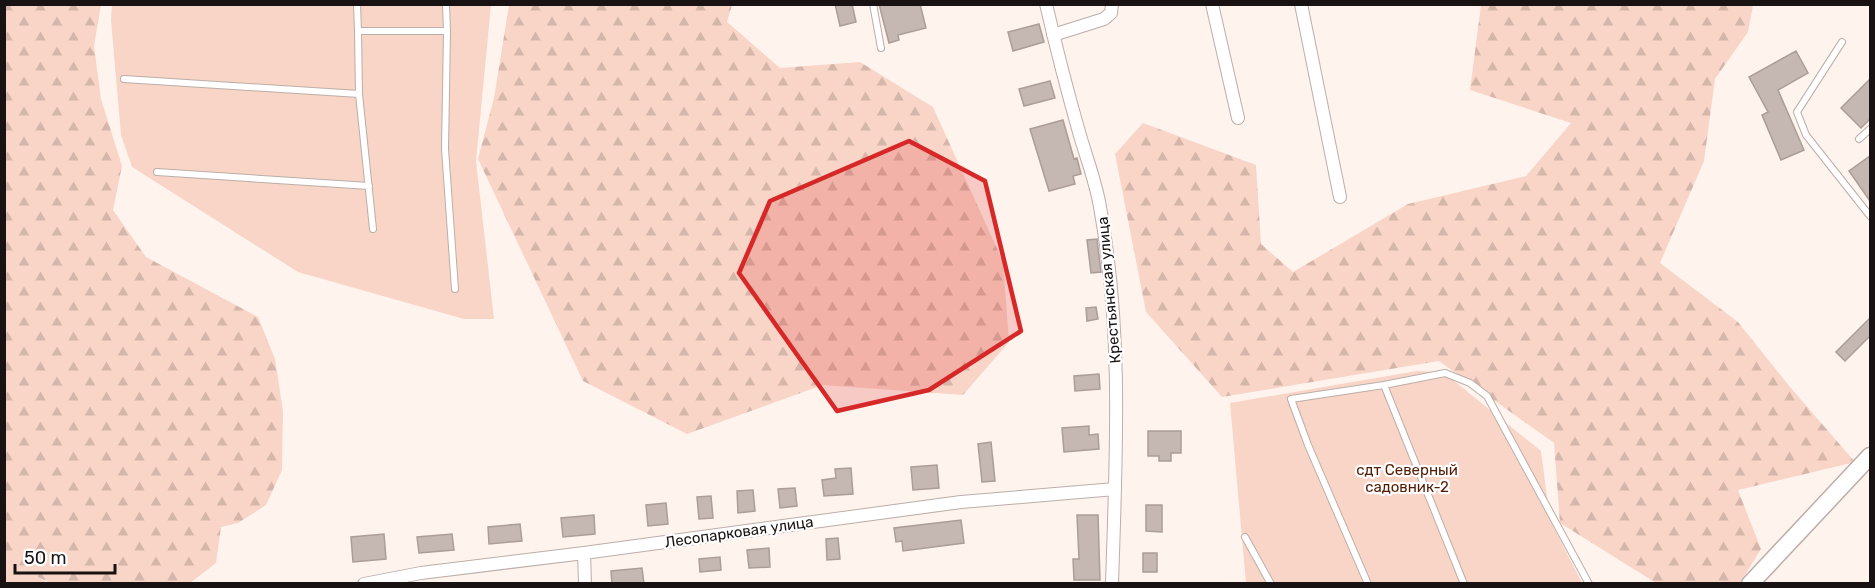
<svg xmlns="http://www.w3.org/2000/svg" width="1875" height="588" font-family="Rubik,sans-serif">
<style>
.forest{fill:url(#forest-firs)}
.garden{fill:#f9d5c7}
.building{fill:#c5b7b1;stroke:#ab9d98;stroke-width:1.5}
.lines{fill:none;stroke-linecap:round;stroke-linejoin:round}
.service-casing{stroke:#bcaea8;stroke-width:8}
.minor-casing{stroke:#bcaea8;stroke-width:14}
.secondary-casing{stroke:#bcaea8;stroke-width:19}
.service{stroke:#fff;stroke-width:6}
.minor{stroke:#fff;stroke-width:12}
.secondary{stroke:#fff;stroke-width:16}
.marked{fill:#d62828;fill-opacity:0.2;stroke:#d62828;stroke-width:4.5;stroke-linejoin:round}
.labels{text-anchor:middle;stroke-width:4.5;stroke-linejoin:round;paint-order:stroke}
.street-label{font-size:15px;fill:#181312;stroke:#fff}
.park-label{font-size:15px;fill:#531c03;stroke:#fff}
</style>
<defs>
<pattern id="forest-firs" width="22" height="20" patternUnits="userSpaceOnUse" patternTransform="scale(1.5)"><rect width="22" height="20" fill="#f9d5c7"/><path d="M5 1l3.5 6h-7zM16 11l3.5 6h-7z" fill="#d5b6aa"/></pattern>
</defs>
<rect width="100%" height="100%" fill="#fff3ee"/>
<path class="forest" d="M5,5H101L94,46L101,99L122,166L113,210L146,257L258,317L275,359L283,411L282,470L266,505L238,523L221,527L216,563L190,583H51L5,563Z
M509,5H732L727,22L780,68L860,62L933,107L1003,262L1009,342L963,395L823,385L687,434L583,381L478,159L494,98Z
M1481,5H1753L1748,32L1715,79L1704,161L1660,263L1738,322L1790,387L1855,462L1738,490L1761,549L1740,583H1656L1560,523L1554,443L1439,361L1222,397L1146,312L1115,154L1143,123L1256,165L1261,244L1293,272L1408,204L1526,176L1571,123L1470,90Z"/>
<path class="garden" d="M112,4L491,5L476,161L494,319H464L298,272L132,167L121,135L111,20Z
M1417,371L1443,372L1541,451L1550,520L1582,583H1246L1230,403Z
M5,562L49,583H5Z"/>
<path class="building" d="M835,4H852L856,22L840,26Z
M879,4H920L926,28L898,35L899,40L889,43Z
M1039,24L1044,42L1013,51L1008,32Z
M1796,51L1808,73L1778,90L1804,150L1781,160L1762,115L1768,112L1749,77Z
M1870,79V119L1861,128L1841,108Z
M1050,81L1055,98L1024,106L1019,89Z
M1063,120L1074,159L1077,158L1081,174L1073,176L1075,184L1049,191L1030,129Z
M1870,156V201L1849,171Z
M1097,239L1101,272L1091,273L1087,240Z
M1096,307L1098,319L1087,321L1086,308Z
M1870,318V336L1845,361L1836,352Z
M1099,374L1100,389L1075,391L1074,376Z
M1089,426V435L1098,434L1099,449L1064,452L1062,428Z
M1148,431H1181V453H1171V461H1159V456H1148Z
M991,442L995,481L982,482L978,444Z
M937,465L939,488L913,490L911,467Z
M851,468L853,494L824,496L822,480L836,478L835,469Z
M795,488L797,506L780,508L778,489Z
M753,490L755,511L738,513L737,491Z
M711,496L713,518L699,519L697,497Z
M666,503L668,524L648,526L646,505Z
M1146,505H1162V532L1146,531Z
M594,515L595,534L563,537L561,518Z
M1077,515H1098L1100,580H1074L1073,559H1079Z
M961,520L964,543L903,551L902,541L896,542L894,528Z
M520,524L522,541L489,544L488,527Z
M384,534L386,559L353,562L351,537Z
M452,534L454,550L419,553L417,537Z
M838,538L840,559L827,560L826,539Z
M769,548L770,567L749,568L747,550Z
M1143,553H1157V572H1143Z
M720,557L721,570L700,572L699,559Z
M642,568L644,584H612L611,571Z"/>
<g class="lines">
<defs>
<path id="service" d="M357,4L358,31
M873,4L881,48
M447,31L445,149L455,289
M1842,42L1797,112L1806,135L1870,216
M124,79L359,94
M1859,139L1870,129
M157,172L369,186
M373,229L359,94L358,31H447L446,4
M1384,385L1464,584
M1245,537L1271,584
M1368,584L1308,445L1291,399L1384,385L1445,373L1470,383L1487,396L1589,584"/>
<path id="minor" d="M1046,4C1056,47 1067,90 1079,132C1086,157 1096,182 1100,207C1123,332 1116,457 1112,584
M1212,4L1238,118
M1301,4L1340,197
M1053,35L1104,19L1111,13L1112,4
M584,553L585,584
M364,584L421,573L584,553L961,502L1115,489"/>
<path id="secondary" d="M1750,584L1870,456"/>
</defs>
<use href="#service" class="service-casing"/>
<use href="#minor" class="minor-casing"/>
<use href="#secondary" class="secondary-casing"/>
<use href="#service" class="service"/>
<use href="#minor" class="minor"/>
<use href="#secondary" class="secondary"/>
</g>
<path class="marked" d="M909,141L985,181L1021,331L929,390L837,411L739,273L770,201Z"/>
<g class="labels">
<g class="street-label">
<text transform="translate(1109 290) rotate(-95)" y="5">Крестьянская улица</text>
<text transform="translate(739 532) rotate(-8)" y="5">Лесопарковая улица</text>
</g>
<g class="park-label">
<text x="1407" y="475">сдт Северный<tspan x="1407" dy="17">садовник-2</tspan></text>
</g>
</g>
<rect width="1875" height="588" fill="none" stroke="#181312" stroke-width="12"/>
<path d="M15 564v9h100v-9" fill="none" stroke="#181312" stroke-width="3"/>
<text x="24" y="564" font-size="18" fill="#181312" stroke="#ffffff" stroke-width="4.5" paint-order="stroke">50 m</text>
</svg>
